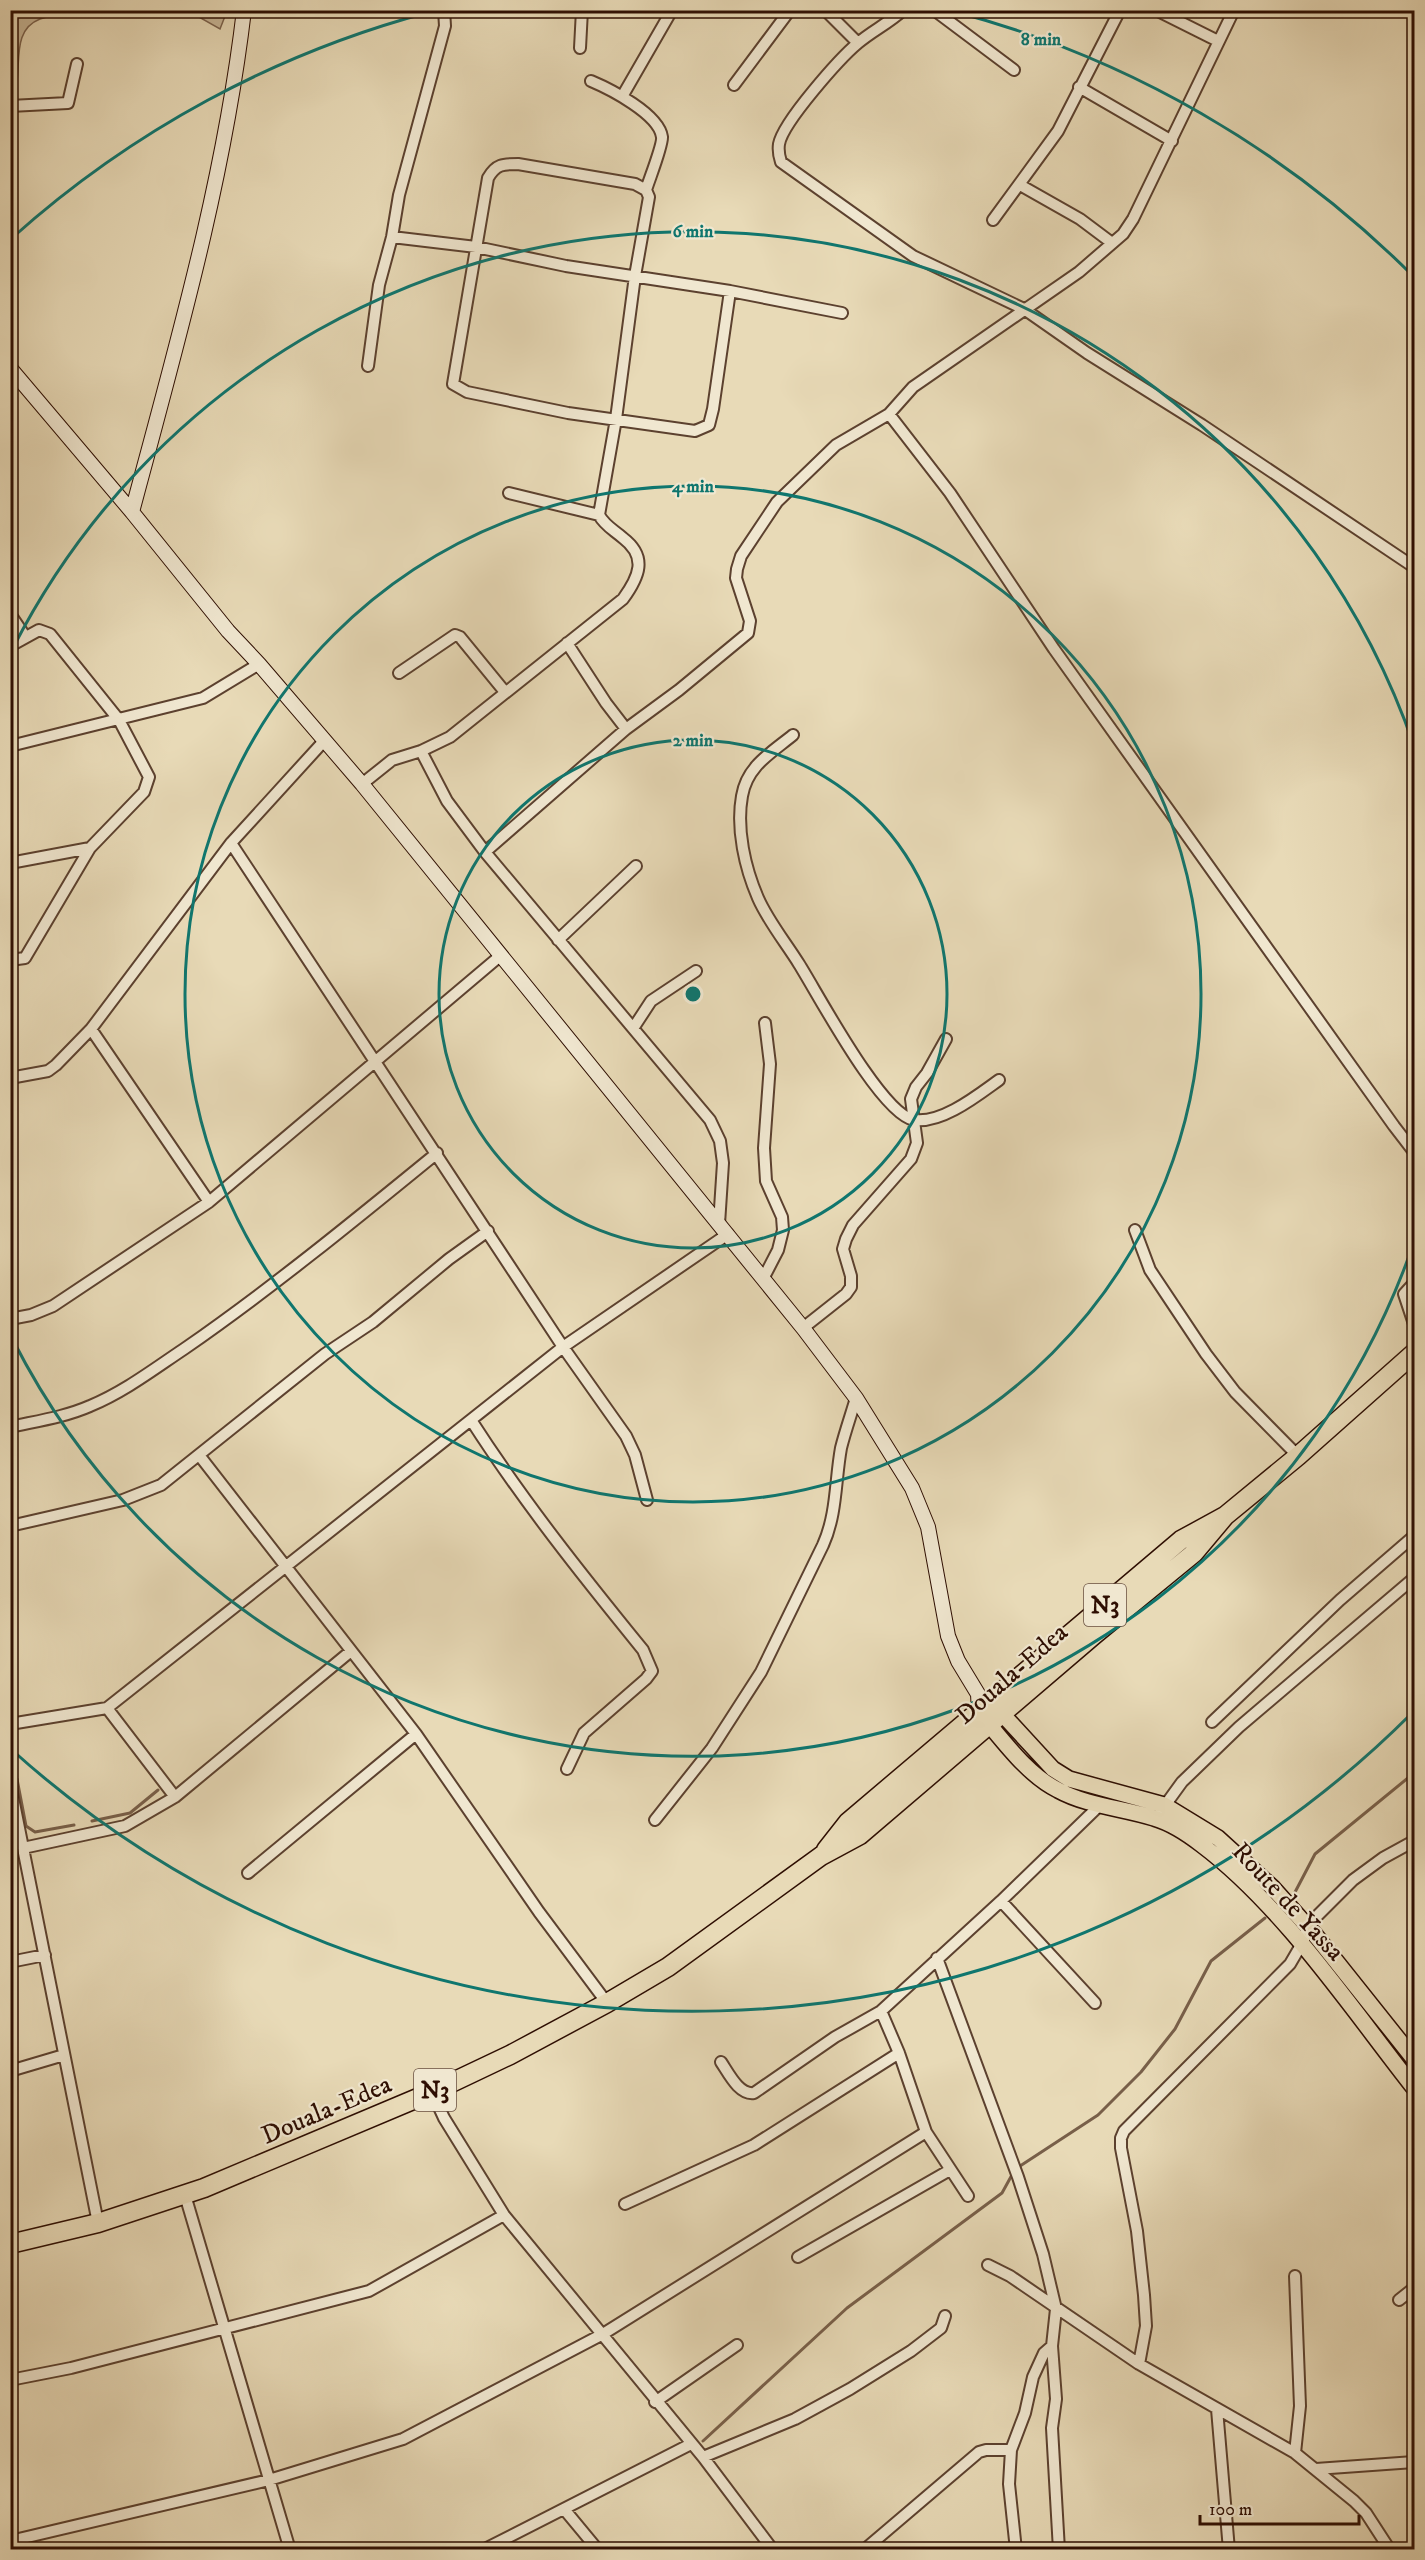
<svg xmlns="http://www.w3.org/2000/svg" width="1425" height="2560" font-family="'IM FELL DW Pica',serif">
<style>
.green{fill:#c8b798;stroke:#7b624d;stroke-width:1.5}
.lines{fill:none;stroke-linecap:round;stroke-linejoin:round}
.stream{stroke:#785f49;stroke-width:3}
.street-casing{stroke:#5c412f;stroke-width:14}
.secondary-casing{stroke:#2e0e02;stroke-width:16}
.primary-casing{stroke:#2e0e02;stroke-width:18}
.highway-casing{stroke:#2e0e02;stroke-width:21}
.street{stroke:#f0e7d0;stroke-width:10}
.secondary{stroke:#f0e7d0;stroke-width:14}
.primary{stroke:#e8dab7;stroke-width:15}
.highway{stroke:#e8dab7;stroke-width:18}
.ring{fill:none;stroke:#0f766e;stroke-width:3}
.labels{text-anchor:middle;stroke-width:4.5;stroke-linejoin:round;paint-order:stroke}
.shield{fill:#f0e7d0;stroke:#684f40;stroke-width:1.5}
.shield-label{font-size:24px;font-weight:bold;fill:#2e0e02}
.street-label{font-size:26px;fill:#2e0e02;stroke:#f0e7d0}
.centre{fill:#0f766e;stroke:#f0e7d0;stroke-width:3}
.ring-label{font-size:18px;text-anchor:middle;font-weight:bold;fill:#0f766e;stroke:#f0e7d0;stroke-width:4.5;stroke-linejoin:round;paint-order:stroke}
</style>
<rect width="100%" height="100%" fill="#e8dab7"/>
<filter id="stains"><feTurbulence type="fractalNoise" baseFrequency=".00333" numOctaves="4"/><feColorMatrix values="0 0 0 0 .2 0 0 0 0 .09 0 0 0 0 .02 0 0 0 .5 -.17"/></filter>
<radialGradient id="worn" r=".72"><stop offset=".6" stop-color="#630" stop-opacity="0"/><stop offset="1" stop-color="#630" stop-opacity=".3"/></radialGradient>
<path class="green" d="M10,11H76C64,13 51,15 40,19C6,32 27,78 10,101Z
M180,11L227,10V11L220,29L192,13Z"/>
<g class="lines">
<path class="stream" d="M11,1750L16,1773
M17,1779L26,1826L35,1832L74,1825
M92,1821L130,1813L158,1790
M1293,1896L1315,1854L1414,1773
M1017,2168L1098,2115L1141,2072L1175,2029L1211,1961L1265,1918
M703,2441L847,2308L1002,2193L1013,2173"/>
<defs>
<path id="street" d="M825,10L858,43
M903,10C889,23 872,31 858,43C840,58 783,122 779,144C778,151 779,156 781,162L913,256L1024,309L1087,353L1202,425L1414,567
M934,10L1014,70
M1156,10L1218,41
M580,48L582,10
M591,81C610,89 659,114 662,137C663,145 649,180 646,190
M734,85L790,10
M1079,87L1172,141
M623,95L672,10
M10,106L68,103L77,64
M1020,185L1080,219L1112,243
M993,220L1058,131L1120,10
M392,237L476,247L566,266L730,291L842,313
M368,366L379,285L392,237L399,195L445,26L444,10
M889,414L950,493L1054,649L1394,1126L1414,1152
M509,493L599,515
M10,614L25,636
M567,643L606,703L626,729
M10,646L39,630L50,634L119,720L149,777L144,792L90,848L25,958L10,960
M399,673L455,635L460,637L505,692
M793,735C771,753 747,766 742,796C736,829 745,868 758,898C768,921 786,943 799,964C818,994 881,1114 914,1120C942,1124 978,1095 999,1080
M10,746L203,698L259,664
M421,751L447,801L485,852L710,1120L720,1141L723,1163L719,1224
M362,784L392,760L421,751L450,737L623,599C639,577 648,557 623,538C614,530 605,526 599,515L616,419L635,276L649,197L646,190L635,184L518,164C503,164 496,164 488,178L453,384L467,392L568,413L695,431L709,425L713,409L730,291
M231,843L563,1347L626,1436L635,1455L647,1500
M485,852L626,729L679,690L748,633L750,621L736,578L737,569L741,556L777,502L836,445L889,414L913,387L1079,272L1123,234L1133,219L1234,10
M10,863L90,848
M558,940L636,866
M634,1027L651,1001L696,971
M91,1029L209,1202
M10,1078L48,1071L56,1065L91,1029L231,843L324,741
M1135,1230L1150,1270L1206,1354L1235,1392L1298,1456
M763,1279L778,1250L783,1230L782,1217L766,1181L764,1148L770,1064L765,1023
M1414,1283L1404,1294L1414,1324
M10,1319L31,1315L53,1306L209,1202L500,956
M803,1328L846,1294L851,1287V1276L843,1249L846,1239L853,1225L911,1159L917,1143L911,1099L916,1087L927,1073L946,1039
M471,1420C523,1501 582,1575 643,1650L652,1671L646,1679L584,1733L567,1769
M10,1427C37,1421 65,1417 90,1406C124,1392 154,1369 184,1349C272,1288 355,1220 437,1153
M199,1455L416,1734L539,1912L607,2003
M10,1526L123,1500L161,1485L325,1354L373,1322L449,1259L488,1231
M107,1708L175,1797
M1212,1722L1340,1600L1414,1536
M10,1724L107,1708L563,1347L728,1234
M10,1783L98,2223
M1161,1811L1182,1782L1239,1727L1414,1578
M655,1820L712,1748L761,1672L823,1545C837,1514 835,1481 841,1448C845,1432 851,1415 856,1398
M23,1848L125,1826L175,1797L351,1651
M248,1873L416,1734
M1001,1901L1095,2003
M937,1958L1018,2177L1043,2254L1056,2309L1052,2346L1056,2399L1052,2428L1059,2550
M10,1962L45,1955
M881,2011L899,2053L926,2132L968,2196
M721,2062C729,2074 739,2095 754,2093L835,2037L881,2011L1001,1901L1100,1805
M10,2071L64,2055
M432,2092L444,2118L504,2215L703,2457L773,2550
M185,2195L290,2550
M625,2204L754,2145L899,2053
M798,2257L950,2170
M988,2265L1010,2276L1139,2364L1295,2453L1354,2501L1366,2513L1390,2550
M1295,2276L1300,2406L1295,2453
M1399,2300L1414,2288
M1139,2364L1146,2326L1144,2295L1137,2231L1121,2148V2138L1124,2131L1290,1964L1304,1940L1307,1926L1353,1880L1383,1858L1414,1841
M10,2380L71,2368L369,2291L504,2215
M655,2402L737,2345
M1217,2409L1229,2550
M703,2457L795,2419L850,2389L911,2351L941,2328L945,2316
M1316,2469L1414,2462
M564,2509L598,2550
M10,2541L269,2480L403,2439L603,2334L926,2132
M483,2550L691,2444
M864,2550L979,2452L986,2450H1011
M1016,2550L1009,2484L1011,2450L1025,2413L1033,2377L1044,2353L1052,2346"/>
<path id="secondary" d="M10,368L132,512L228,631L259,664L362,784L803,1328L856,1398L912,1488L928,1527L948,1636L958,1661L978,1694L979,1713
M132,512C176,347 224,181 244,10"/>
<path id="primary" d="M994,1705L1053,1769L1069,1779L1164,1805L1218,1838L1273,1888L1316,1936L1414,2059
M983,1717C1005,1743 1028,1775 1058,1790C1087,1806 1123,1808 1154,1818C1171,1823 1188,1834 1202,1845C1283,1906 1351,2008 1414,2088"/>
<path id="highway" d="M826,1850L848,1822L1181,1540L1225,1516L1298,1456L1414,1353
M10,2244L98,2223L204,2188L432,2092L510,2055L607,2003L668,1967L821,1856L860,1835L1094,1635L1194,1553L1225,1516"/>
</defs>
<use href="#street" class="street-casing"/>
<use href="#secondary" class="secondary-casing"/>
<use href="#primary" class="primary-casing"/>
<use href="#highway" class="highway-casing"/>
<use href="#street" class="street"/>
<use href="#secondary" class="secondary"/>
<use href="#primary" class="primary"/>
<use href="#highway" class="highway"/>
</g>
<g class="ring">
<circle cx="693" cy="994" r="254"/>
<circle cx="693" cy="994" r="508"/>
<path d="M1414 1242A763 763 0 0 1 13 1340M13 648A763 763 0 0 1 1414 746"/>
<path d="M1412 1713A1017 1017 0 0 1 12 1750M12 238A1017 1017 0 0 1 430 12M956 12A1017 1017 0 0 1 1412 275"/>
</g>
<g class="labels">
<g class="shield">
<rect x="1084" y="1584" width="42" height="42" rx="4.5"/>
<rect x="414" y="2069" width="42" height="42" rx="4.5"/>
</g>
<g class="shield-label">
<text x="1105" y="1613">N3</text>
<text x="435" y="2098">N3</text>
</g>
<g class="street-label">
<text transform="translate(1011 1673) rotate(-41)" y="9">Douala-Edea</text>
<text transform="translate(1289 1901) rotate(47)" y="9">Route de Yassa</text>
<text transform="translate(326 2109) rotate(-23)" y="9">Douala-Edea</text>
</g>
</g>
<circle cx="693" cy="994" r="9" class="centre"/>
<g class="ring-label">
<text x="1041" y="45">8 min</text>
<text x="693" y="237">6 min</text>
<text x="693" y="492">4 min</text>
<text x="693" y="746">2 min</text>
</g>
<rect width="1425" height="2560" fill="none" stroke="#e8dab7" stroke-width="36"/>
<rect x="12" y="12" width="1401" height="2536" fill="none" stroke="#2e0e02" stroke-width="3"/>
<rect x="18" y="18" width="1389" height="2524" fill="none" stroke="#2e0e02" stroke-width="1.5"/>
<path d="M1200 2515v9h159v-9" fill="none" stroke="#2e0e02" stroke-width="3"/>
<text x="1209" y="2515" font-size="18" fill="#2e0e02" stroke="#f0e7d0" stroke-width="4.5" paint-order="stroke">100 m</text>
<rect width="100%" height="100%" filter="url(#stains)"/>
<rect width="100%" height="100%" fill="url(#worn)"/>
</svg>
